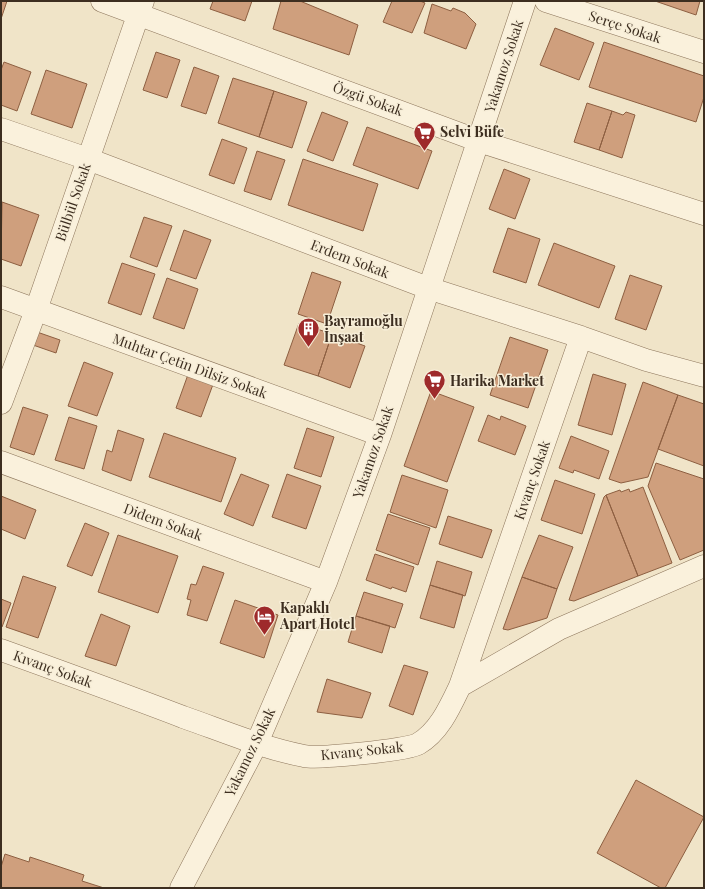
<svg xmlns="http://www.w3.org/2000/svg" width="705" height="889" font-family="'Playfair Display',serif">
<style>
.building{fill:#cf9f7d;stroke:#8d5f41}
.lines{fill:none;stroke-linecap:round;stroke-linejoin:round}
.minor-casing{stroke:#8d765c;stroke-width:23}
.minor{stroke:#faf1dc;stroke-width:22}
.labels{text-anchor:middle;stroke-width:3;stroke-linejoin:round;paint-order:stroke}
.street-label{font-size:14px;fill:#3d2e20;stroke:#f7eed8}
.poi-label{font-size:14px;font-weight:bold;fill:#3d2e20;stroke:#f7eed8;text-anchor:start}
</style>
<rect width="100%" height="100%" fill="#f0e4c8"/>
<path class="building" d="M1,1H7L1,19Z
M213,1H252L245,21L210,9Z
M281,1H300L358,25L349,55L273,29Z
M392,1H420L425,3L412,33L383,22Z
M655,1H700L696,15Z
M432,4L451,11L453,8L465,13L476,24L466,49L424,33Z
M555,28L594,43L579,80L540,65Z
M604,42L704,76V97L696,122L589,87Z
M156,52L180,60L167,98L143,90Z
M4,62L31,72L17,111L1,105V70Z
M194,67L219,76L206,114L181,106Z
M46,70L87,84L72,128L31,114Z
M233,78L274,91L259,137L218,123Z
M274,91L307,102L292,148L259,137Z
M587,103L612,111L599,150L574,142Z
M612,111L623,115L626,112L635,115L622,158L599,150Z
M322,112L348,122L333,161L307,151Z
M367,127L432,151L418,189L353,165Z
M222,139L247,148L234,184L209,175Z
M257,151L285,160L271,200L244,191Z
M303,159L378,184L363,231L288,205Z
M504,169L530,179L515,219L489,209Z
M2,202L39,215L21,266L1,259Z
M144,217L172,226L157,267L130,257Z
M508,228L540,239L526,283L493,272Z
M184,230L211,240L196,279L170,270Z
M554,243L615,266L599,308L538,285Z
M122,263L155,274L141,315L108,303Z
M312,272L341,282L327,324L298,314Z
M630,275L662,286L646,330L615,319Z
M167,278L198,289L184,329L153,318Z
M299,323L332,334L318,376L284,365Z
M37,332L60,340L56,353L33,345Z
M332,334L365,346L350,388L318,376Z
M510,337L548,350L528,408L490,395Z
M84,362L113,373L97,416L68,406Z
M190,369L215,379L201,417L176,408Z
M593,374L626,384L612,435L578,425Z
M643,382L678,395L648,477L621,483L609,479Z
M431,391L474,407L447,482L404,466Z
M678,395L704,404V466L658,449Z
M23,407L48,415L34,455L10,447Z
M488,415L500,420L501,416L526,426L515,455L478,441Z
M69,417L97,426L84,469L55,460Z
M307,428L334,437L321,477L294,468Z
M118,430L144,439L131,481L102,470L107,450L112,452Z
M164,433L236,458L221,502L149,477Z
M571,436L609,451L599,479L574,470L573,473L559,468Z
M656,463L704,479V550L680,560L648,486Z
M241,474L269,485L253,526L224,514Z
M287,474L321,486L306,529L272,517Z
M402,475L448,490L436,528L390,512Z
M555,480L595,494L582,534L541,520Z
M643,487L672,563L638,576L606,495L620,490L621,492L629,489L630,492Z
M606,495L638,576L574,601L569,600L604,497Z
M1,496L36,510L25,539L1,529Z
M388,514L430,528L418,565L376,550Z
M448,516L492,530L482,558L439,544Z
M85,523L109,533L92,576L67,566Z
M118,535L178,556L158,613L98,592Z
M539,535L573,547L557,589L522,577Z
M375,554L414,567L406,592L392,587L391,589L366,580Z
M437,561L472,572L465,596L430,585Z
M203,566L224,573L207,621L187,615L191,600L187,599L191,584L196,585Z
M23,576L56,587L38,638L6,627Z
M522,577L557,589L547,618L508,630L503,629Z
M430,585L463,595L454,628L420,618Z
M364,592L403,604L395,628L356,616Z
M1,599L11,603L2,627H1Z
M235,600L278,615L264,658L220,643Z
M101,614L130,626L116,666L85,656Z
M356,616L390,626L382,653L348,642Z
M404,665L428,672L413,715L389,706Z
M327,679L371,693L362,718L317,712Z
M636,780L704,817L665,888H661L597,853Z
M5,854L29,862L30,857L84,875L82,881L104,888H1V867Z"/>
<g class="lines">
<defs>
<path id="minor" d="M102,1L479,141L704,214
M546,1L704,52
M1,129L88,159L428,288L581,337L646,360L704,376
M1,297L380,435
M1,403L36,310L143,1
M1,462L326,582
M1,650C62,672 123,694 183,717C223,731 263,748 304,756C317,759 408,750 418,744C439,732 450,707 460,686L581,337
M460,686L559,629L704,566
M181,888L257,743L326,582L380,435L525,1"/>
</defs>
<use href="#minor" class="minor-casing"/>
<use href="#minor" class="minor"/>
</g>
<defs>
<symbol id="supermarket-pin" viewBox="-11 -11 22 30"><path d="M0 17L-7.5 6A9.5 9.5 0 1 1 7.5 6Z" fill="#9e2a2b" stroke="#f7eed8"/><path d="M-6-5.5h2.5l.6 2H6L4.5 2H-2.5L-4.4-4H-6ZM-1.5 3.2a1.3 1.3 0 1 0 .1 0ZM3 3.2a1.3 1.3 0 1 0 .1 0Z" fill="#fff"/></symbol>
<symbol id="building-pin" viewBox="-11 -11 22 30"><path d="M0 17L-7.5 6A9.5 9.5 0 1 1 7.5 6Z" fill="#9e2a2b" stroke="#f7eed8"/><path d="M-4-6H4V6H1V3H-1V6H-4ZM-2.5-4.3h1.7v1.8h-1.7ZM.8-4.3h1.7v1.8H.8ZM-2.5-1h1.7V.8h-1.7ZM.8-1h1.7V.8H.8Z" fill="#fff"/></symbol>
<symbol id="hotel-pin" viewBox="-11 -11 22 30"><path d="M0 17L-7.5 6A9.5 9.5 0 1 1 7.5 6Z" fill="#9e2a2b" stroke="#f7eed8"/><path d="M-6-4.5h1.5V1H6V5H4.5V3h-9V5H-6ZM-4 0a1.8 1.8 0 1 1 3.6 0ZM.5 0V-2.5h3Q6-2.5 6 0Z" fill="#fff"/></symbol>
</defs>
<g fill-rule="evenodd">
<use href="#supermarket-pin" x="412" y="120" width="25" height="34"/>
<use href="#building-pin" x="296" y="316" width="25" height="34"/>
<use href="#supermarket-pin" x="422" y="368" width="25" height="34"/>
<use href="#hotel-pin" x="252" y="604" width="25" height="34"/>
</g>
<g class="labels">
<g class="street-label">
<text transform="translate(625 27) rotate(18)" y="5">Serçe Sokak</text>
<text transform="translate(504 66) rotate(-72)" y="5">Yakamoz Sokak</text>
<text transform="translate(368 99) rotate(20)" y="5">Özgü Sokak</text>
<text transform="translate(73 202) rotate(-71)" y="5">Bülbül Sokak</text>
<text transform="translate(350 259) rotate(21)" y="5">Erdem Sokak</text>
<text transform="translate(190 366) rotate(20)" y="5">Muhtar Çetin Dilsiz Sokak</text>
<text transform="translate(373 452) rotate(-71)" y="5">Yakamoz Sokak</text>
<text transform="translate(532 480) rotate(-71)" y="5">Kıvanç Sokak</text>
<text transform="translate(163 522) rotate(20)" y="5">Didem Sokak</text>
<text transform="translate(53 669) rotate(20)" y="5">Kıvanç Sokak</text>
<text transform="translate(362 751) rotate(-6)" y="5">Kıvanç Sokak</text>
<text transform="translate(250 752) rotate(-64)" y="5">Yakamoz Sokak</text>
</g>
<g class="poi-label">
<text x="440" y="137">Selvi Büfe</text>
<text x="324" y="326">Bayramoğlu<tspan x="324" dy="16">İnşaat</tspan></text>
<text x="450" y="386">Harika Market</text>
<text x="280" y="613">Kapaklı<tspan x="280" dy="16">Apart Hotel</tspan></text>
</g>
</g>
<rect width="705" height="889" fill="none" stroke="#3d2e20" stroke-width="4"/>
</svg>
